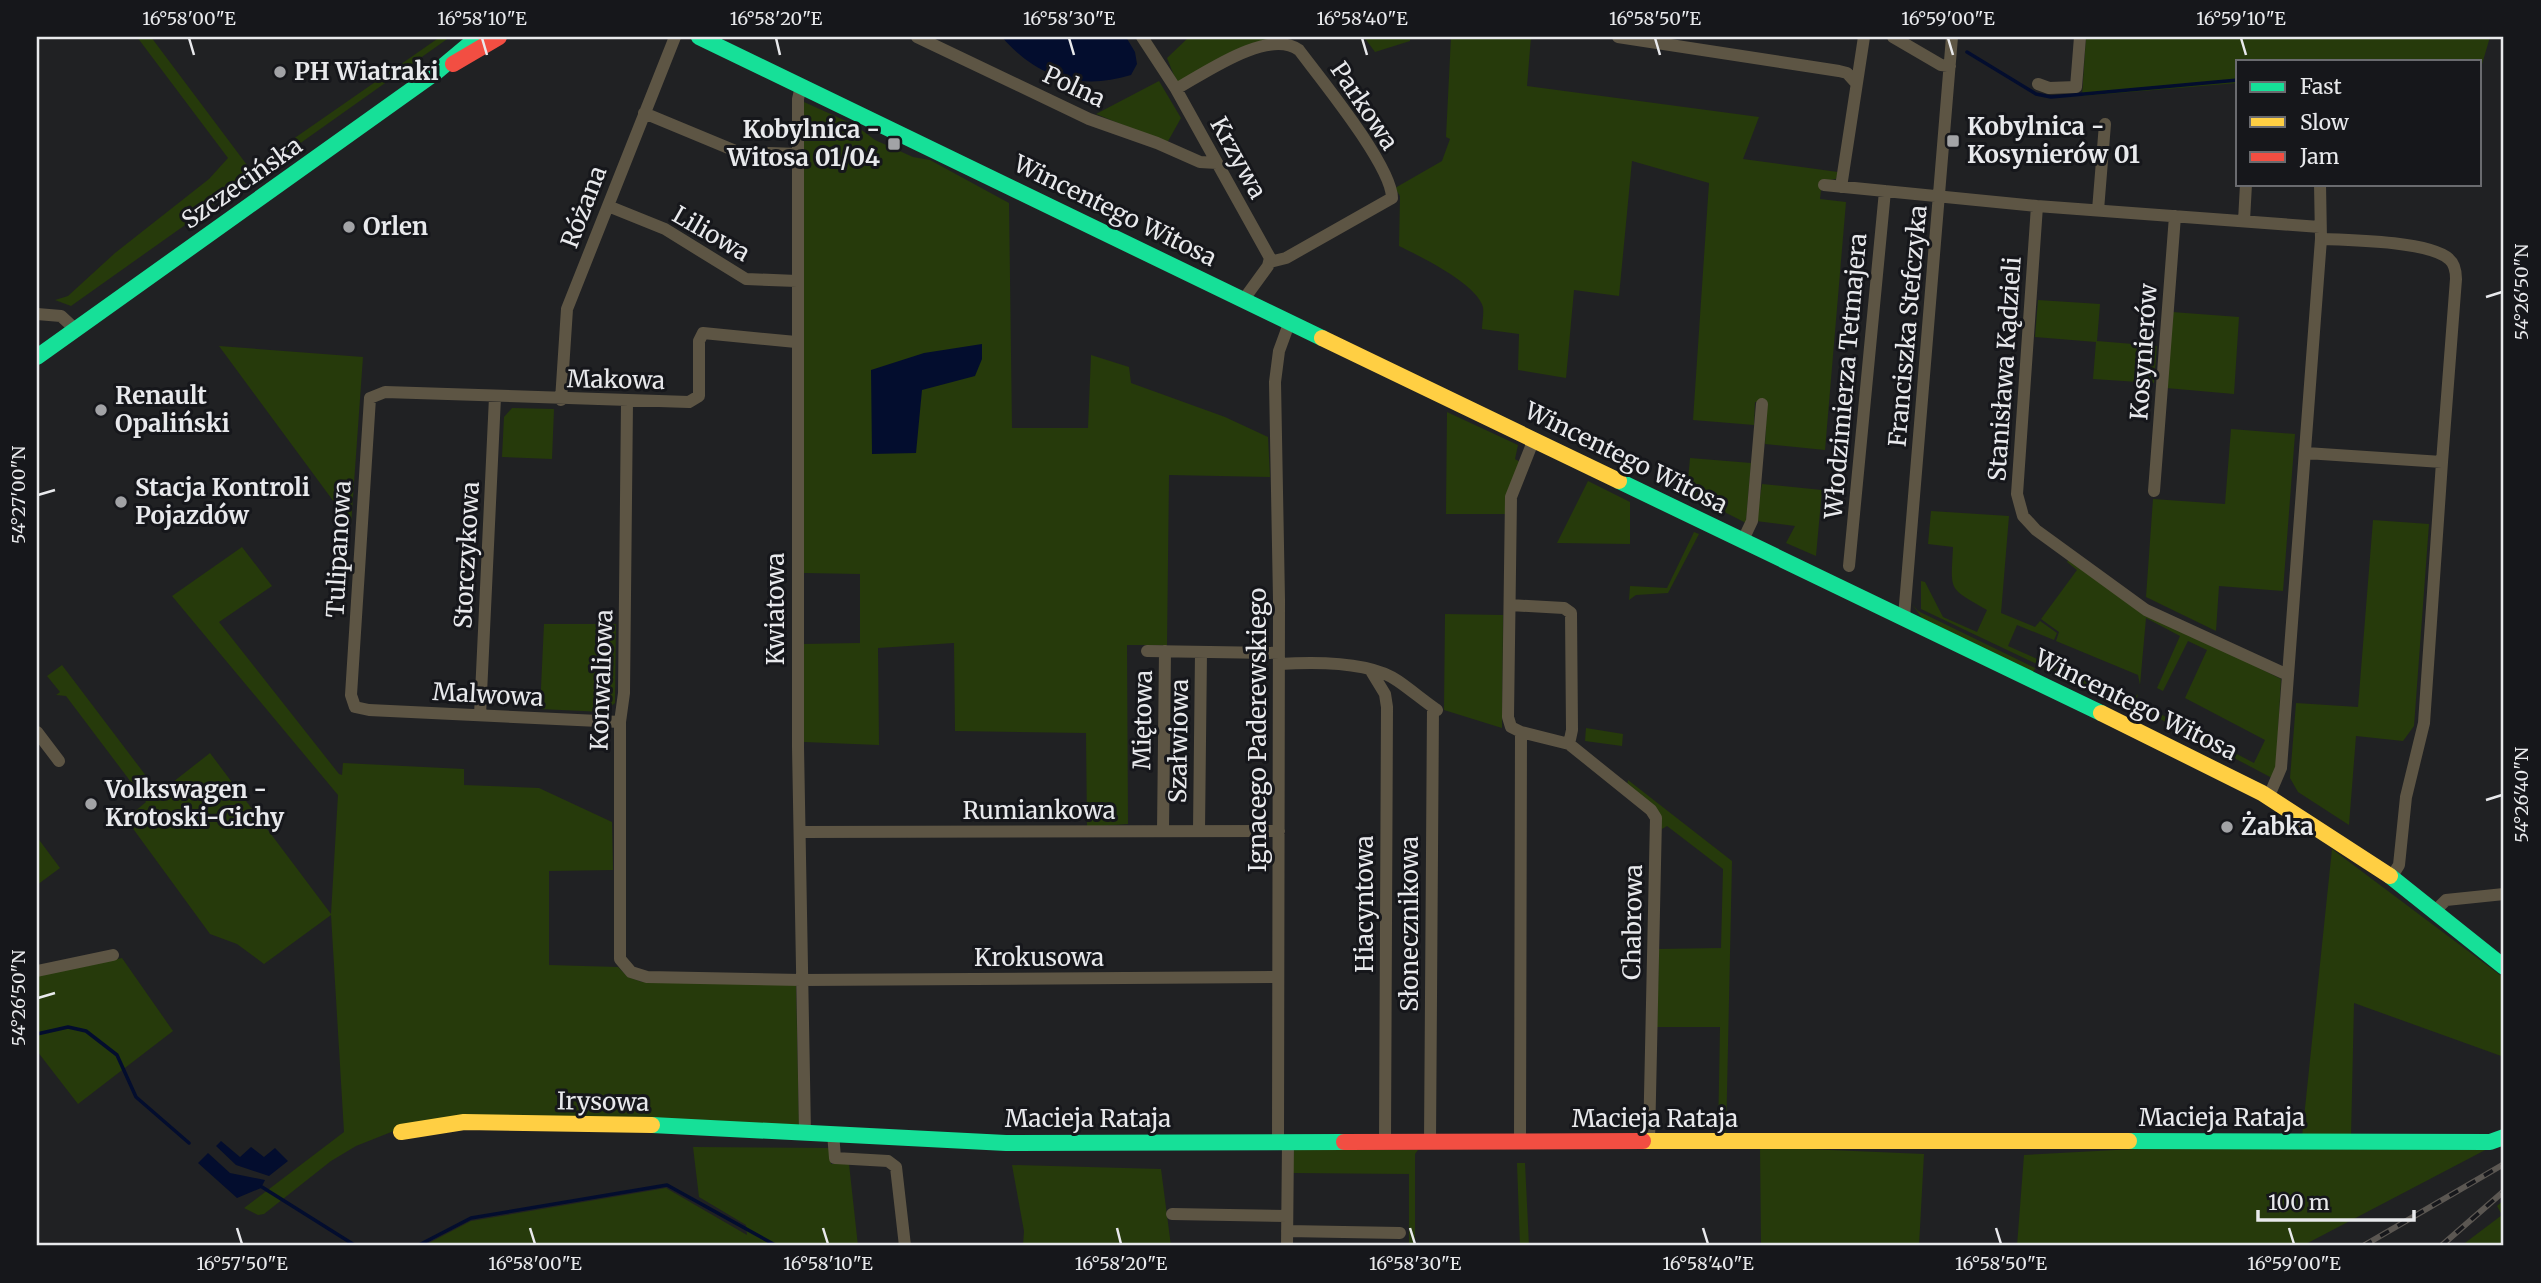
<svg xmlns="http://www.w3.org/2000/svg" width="2541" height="1283" font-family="Merriweather,serif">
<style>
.green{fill:#263a0b}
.water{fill:#030d2e}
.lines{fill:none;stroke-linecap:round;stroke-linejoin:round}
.stream{stroke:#030d2e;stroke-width:3.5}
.street{stroke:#5d5544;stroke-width:12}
.fast{stroke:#16e098;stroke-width:16}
.slow{stroke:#ffcf43;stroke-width:16}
.jam{stroke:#f24e42;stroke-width:16}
.rail-casing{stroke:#5b5752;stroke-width:6}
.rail{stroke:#16171b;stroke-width:3.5;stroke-dasharray:10;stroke-linecap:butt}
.ticks{fill:none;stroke:#e8e9ec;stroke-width:2.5}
.poi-dot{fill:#a2a3a6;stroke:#16171b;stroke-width:2.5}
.labels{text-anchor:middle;stroke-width:6;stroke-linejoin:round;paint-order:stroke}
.poi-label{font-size:24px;font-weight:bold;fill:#e8e9ec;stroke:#16171b;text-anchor:start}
.street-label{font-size:24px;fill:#e8e9ec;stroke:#16171b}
.neatline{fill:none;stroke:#e8e9ec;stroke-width:2.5}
.ticks-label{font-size:18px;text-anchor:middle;fill:#e8e9ec}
</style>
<rect width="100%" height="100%" fill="#202123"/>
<path class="green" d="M137,37H151L250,169L440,37H450L71,306L55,300L68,296L115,253L209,179L228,158Z
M1189,37H1306C1295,40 1284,37 1273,40C1238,50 1208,66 1177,83L1167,58Z
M1364,37H1410V41L1375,52Z
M1451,37H1531L1527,86L1759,117L1743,159L1838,172L1836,179L1822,181L1820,199L1846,202L1825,450L1765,444L1767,403L1755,402L1754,425L1693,420L1709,183L1632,161L1619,296L1574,290L1566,378L1518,370L1519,334L1482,329C1482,323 1484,314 1483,307C1476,283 1421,257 1399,246L1400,196L1395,188L1442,161L1450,139L1446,137Z
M2086,37H2490L2480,71V61H2238V83L2082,96Z
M1159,81L1181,118L1167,143L1096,114Z
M804,102L855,125L875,140L913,157L930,160L1009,203L1012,428H1088L1091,355L1129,367L1131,383L1225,417L1268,437L1270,477L1169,475L1167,645H1127L1128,824L1087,827L1086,733L955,731L954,643L878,648L879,745L804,742L803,644L860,643V574L804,573Z
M2038,300L2100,304L2097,341L2157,346L2154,383L2093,379L2096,342L2035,337Z
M2172,312L2239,317L2234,394L2166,388Z
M219,346L363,357L351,525Z
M512,408L554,409L552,459L502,457L504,417Z
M1447,412L1518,445L1515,459L1520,462L1506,514H1446Z
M2231,429L2295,434L2283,591L2219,586L2216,631L2146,597L2153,499L2225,504Z
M1690,458L1751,463L1746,523L1687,493Z
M1588,481L1630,502V544L1557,543Z
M1762,484L1822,490L1816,556L1786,543L1795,526L1756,521Z
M1931,511L2009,516L2001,613L2035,627L2040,621L2057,633L2054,640L2017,625L2008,646L2044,662L2043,667L1921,609V581L1925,582L1943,617L1977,632L1987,610C1947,587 1951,592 1953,547L1928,544Z
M2373,520L2429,524L2414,726L2403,741L2356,736L2349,825L2298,792L2290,778L2296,703L2358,707Z
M1694,532L1699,534L1668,593L1636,595L1629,600L1630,586L1667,588Z
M242,547L272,586L219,622L339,774L342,775L343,763L464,769V785L539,788L612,822L613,870L549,871V965L618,967L628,977L642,982L796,984L799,1125L414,1123L356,1146L331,1161L264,1214L258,1215L244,1208L344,1132L331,915L264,964L237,944L210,934L126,819L146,802L66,696L56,695L60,692L47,676L62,665L159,793L210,753L331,914L338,795L172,596Z
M2069,559L2131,604L2281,679L2276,769L2272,778L2145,711L2147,707L2254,763L2265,740L2185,698L2207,650L2188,641L2163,691L2157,688L2180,636L2146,618L2140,685L2138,675L2056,641L2059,632L2041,619L2077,570L2067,562Z
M1912,604L1918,611L2035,668L2033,674L1924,621Z
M1445,614L1503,615L1502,728L1444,710Z
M544,624H616L615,703L604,712L540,709Z
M2046,663L2133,699L2138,694L2136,702L2130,703L2044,668Z
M1586,728L1623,734L1622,746L1585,741Z
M1628,780L1732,861L1726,1138L1718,1136L1720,1027H1657L1659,949L1721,948L1723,869L1667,826L1662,829L1627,786Z
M37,837L60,868L37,885Z
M2332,849L2504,978V1057L2354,1003L2351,1137H2302Z
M122,958L173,1031L78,1104L37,1051V976Z
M2189,1146L2491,1147L2302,1246H2017L2024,1155Z
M693,1147L830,1148L831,1164H849L858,1246H423L471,1221L666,1188L747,1235L746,1225L699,1197Z
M1760,1147L1924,1154L1919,1246H1761Z
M1294,1150H1418L1415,1154V1246H1409V1174L1292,1173Z
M1517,1163H1525L1529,1246H1520Z
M1012,1165L1161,1169L1171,1246H1023L1024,1231Z
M2504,1200V1246H2461L2502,1215L2497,1206Z"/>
<path class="water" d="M1002,37H1126L1135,52L1137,64L1131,75C1080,91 1036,77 1002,37Z
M982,344V359L975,376L922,390L916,453L872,454L871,370L924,353Z
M221,1141L240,1157L251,1147L264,1157L275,1148L288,1161L269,1176L236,1165L216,1146Z
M208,1153L230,1173L265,1180L261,1188L237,1198L198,1163Z"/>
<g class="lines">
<path class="stream" d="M1967,52L2036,94L2051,97L2238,80
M37,1034L68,1027L86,1031L117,1055L136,1097L189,1143
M262,1187L356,1246
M417,1246L471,1218L667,1185L777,1246"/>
<path class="street" d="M917,37L1089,119L1157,143L1200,162L1217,163
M1142,37L1176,89L1270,258L1268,266L1244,299
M1618,37L1839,71L1847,73L1856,83
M1893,37L1941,65L1950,66
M2038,84L2049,88L2076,87L2080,37
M801,86L798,99V747L805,1133
M1176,89C1205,73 1268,28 1299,50C1320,78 1392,166 1392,198L1286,258L1270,262
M644,113L738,152L797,154
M1824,185L2037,206L2320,227
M1841,187L1864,37
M608,206L665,229L746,279L797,281
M2037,206L2017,494L2023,516L2036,530L2146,610L2288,675
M2098,210L2105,124
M2244,221L2246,184
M2321,239C2348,240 2429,241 2449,259C2455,264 2456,272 2456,279L2442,462
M37,314L61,316L75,329
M561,400L567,309L675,37
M627,402L624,693L620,722V959L631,972L647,977L801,980L1278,977
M2306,453L2442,462L2424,723L2406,797L2399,865L2392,876
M2154,491L2175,216
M1743,540L1752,521L1762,404
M1849,566L1885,191
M1510,605L1564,608L1571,613L1572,730L1569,744L1651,810L1656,818L1649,1142
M1904,617L1952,37
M1147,651L1279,653
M1279,664C1312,662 1370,661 1398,681C1411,690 1424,701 1437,710
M1371,671L1385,694L1387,707L1385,1142
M480,715L495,397
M620,722L369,710L355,707L351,695L370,398L385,392L689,402L699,396V341L703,333L796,342
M37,732L59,761
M1521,732L1511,727L1508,717L1511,497L1534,439
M2269,796L2281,768L2321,239L2320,184
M1163,831L1165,651
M1199,831L1201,652
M800,832L1279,831
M2436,910L2446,900L2504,894
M37,971L113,955
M833,1133L835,1158L888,1161L896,1167L905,1246
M1520,1141L1521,732L1569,744
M1278,1142L1279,600L1275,382L1279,351L1290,321
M1430,1142L1433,707
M1172,1214L1287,1216
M1287,1231L1400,1233
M1287,1246L1288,1142"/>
<path class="fast" d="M699,37L1322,338
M37,357L435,73L478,37
M1619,481L2101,713
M2390,876L2504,967
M652,1125L1006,1143L1344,1142
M2129,1141L2490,1142L2504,1137"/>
<path class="slow" d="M1322,338L1619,481
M2101,713L2262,793L2390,876
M401,1132L464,1122L652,1125
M1643,1141H2129"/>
<path class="jam" d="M453,64L499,37
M1344,1142L1643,1141"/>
<defs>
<path id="rail" d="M2363,1246L2504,1164
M2441,1246L2504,1191"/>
</defs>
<use href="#rail" class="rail-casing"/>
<use href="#rail" class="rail"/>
</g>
<path class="ticks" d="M189,38L194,55M482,38L487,55M776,38L780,55M1069,38L1074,55M1362,38L1367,55M1655,38L1660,55M1948,38L1953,55M2241,38L2246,55M2486,297L2502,292M38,495L55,490M2486,800L2502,795M38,998L55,993M237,1228L242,1244M530,1228L535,1244M823,1228L828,1244M1117,1228L1121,1244M1410,1228L1415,1244M1703,1228L1708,1244M1996,1228L2001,1244M2289,1228L2294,1244"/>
<g class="poi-dot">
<circle cx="280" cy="72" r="7"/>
<rect x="1946" y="134" width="14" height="14" rx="3.5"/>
<rect x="887" y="137" width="14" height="14" rx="3.5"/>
<circle cx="349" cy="227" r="7"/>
<circle cx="101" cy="410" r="7"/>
<circle cx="121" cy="502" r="7"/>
<circle cx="91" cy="804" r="7"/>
<circle cx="2227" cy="827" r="7"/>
</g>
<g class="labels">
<g class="poi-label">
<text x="294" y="80">PH Wiatraki</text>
<text x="1967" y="135">Kobylnica -<tspan x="1967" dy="28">Kosynierów 01</tspan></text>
<text x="880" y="138" text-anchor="end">Kobylnica -<tspan x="880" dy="28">Witosa 01/04</tspan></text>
<text x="363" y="235">Orlen</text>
<text x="115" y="404">Renault<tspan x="115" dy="28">Opaliński</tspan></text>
<text x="135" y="496">Stacja Kontroli<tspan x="135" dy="28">Pojazdów</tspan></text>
<text x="105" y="798">Volkswagen -<tspan x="105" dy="28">Krotoski-Cichy</tspan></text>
<text x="2241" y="835">Żabka</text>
</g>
<g class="street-label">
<text transform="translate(1074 87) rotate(25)" y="8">Polna</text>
<text transform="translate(1364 106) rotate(56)" y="8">Parkowa</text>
<text transform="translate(1238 158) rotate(61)" y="8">Krzywa</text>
<text transform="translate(242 183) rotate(-35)" y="8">Szczecińska</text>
<text transform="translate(584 207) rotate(-69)" y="8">Różana</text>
<text transform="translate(1115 211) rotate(26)" y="8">Wincentego Witosa</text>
<text transform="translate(711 234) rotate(30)" y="8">Liliowa</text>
<text transform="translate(1908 326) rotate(-85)" y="8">Franciszka Stefczyka</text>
<text transform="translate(2144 352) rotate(-86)" y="8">Kosynierów</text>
<text transform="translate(2005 369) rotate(-86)" y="8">Stanisława Kądzieli</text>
<text transform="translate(1846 376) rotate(-85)" y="8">Włodzimierza Tetmajera</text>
<text transform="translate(616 380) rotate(1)" y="8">Makowa</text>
<text transform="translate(1626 458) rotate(26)" y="8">Wincentego Witosa</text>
<text transform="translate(339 549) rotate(-87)" y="8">Tulipanowa</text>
<text transform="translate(467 555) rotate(-87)" y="8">Storczykowa</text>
<text transform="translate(776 609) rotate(-90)" y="8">Kwiatowa</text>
<text transform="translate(602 680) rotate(-88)" y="8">Konwaliowa</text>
<text transform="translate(488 695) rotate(3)" y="8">Malwowa</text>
<text transform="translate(2136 705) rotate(26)" y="8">Wincentego Witosa</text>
<text transform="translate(1143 720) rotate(-89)" y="8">Miętowa</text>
<text transform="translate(1258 730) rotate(-90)" y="8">Ignacego Paderewskiego</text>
<text transform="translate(1179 741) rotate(-89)" y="8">Szałwiowa</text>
<text x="1039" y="819">Rumiankowa</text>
<text transform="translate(1365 904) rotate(-90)" y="8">Hiacyntowa</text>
<text transform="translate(1633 922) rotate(-89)" y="8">Chabrowa</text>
<text transform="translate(1410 924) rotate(-90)" y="8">Słonecznikowa</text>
<text x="1039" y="966">Krokusowa</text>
<text transform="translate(603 1102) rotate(1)" y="8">Irysowa</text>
<text x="2222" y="1126">Macieja Rataja</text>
<text x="1088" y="1127">Macieja Rataja</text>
<text x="1655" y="1127">Macieja Rataja</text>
</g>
</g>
<rect width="2541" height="1283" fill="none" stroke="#16171b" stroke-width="77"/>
<rect x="2236" y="60" width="245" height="126" fill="#16171b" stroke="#6a6b6f" stroke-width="2"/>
<rect x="2250" y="82" width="35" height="10" fill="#16e098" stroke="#6a6b6f" stroke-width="2"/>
<text x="2300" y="94" font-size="21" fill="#e8e9ec">Fast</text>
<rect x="2250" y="117" width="35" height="10" fill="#ffcf43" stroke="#6a6b6f" stroke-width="2"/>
<text x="2300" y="130" font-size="21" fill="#e8e9ec">Slow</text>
<rect x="2250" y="152" width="35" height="10" fill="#f24e42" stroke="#6a6b6f" stroke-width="2"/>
<text x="2300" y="164" font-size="21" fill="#e8e9ec">Jam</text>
<path d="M2258 1210v10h156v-10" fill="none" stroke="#e8e9ec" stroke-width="3.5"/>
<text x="2268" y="1210" font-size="21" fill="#e8e9ec" stroke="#16171b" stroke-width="5" paint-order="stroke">100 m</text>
<rect x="38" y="38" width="2464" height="1206" class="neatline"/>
<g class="ticks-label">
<text x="189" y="25">16°58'00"E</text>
<text x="482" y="25">16°58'10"E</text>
<text x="776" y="25">16°58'20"E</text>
<text x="1069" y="25">16°58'30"E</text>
<text x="1362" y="25">16°58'40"E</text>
<text x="1655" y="25">16°58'50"E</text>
<text x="1948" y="25">16°59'00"E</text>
<text x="2241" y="25">16°59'10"E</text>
<text transform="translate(2522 292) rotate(-90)" y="6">54°26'50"N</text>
<text transform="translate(19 495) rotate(-90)" y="6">54°27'00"N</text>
<text transform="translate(2522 795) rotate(-90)" y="6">54°26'40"N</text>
<text transform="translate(19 998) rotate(-90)" y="6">54°26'50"N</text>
<text x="242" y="1270">16°57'50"E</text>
<text x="535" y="1270">16°58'00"E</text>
<text x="828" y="1270">16°58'10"E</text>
<text x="1121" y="1270">16°58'20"E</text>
<text x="1415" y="1270">16°58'30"E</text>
<text x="1708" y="1270">16°58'40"E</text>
<text x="2001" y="1270">16°58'50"E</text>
<text x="2294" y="1270">16°59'00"E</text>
</g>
</svg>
